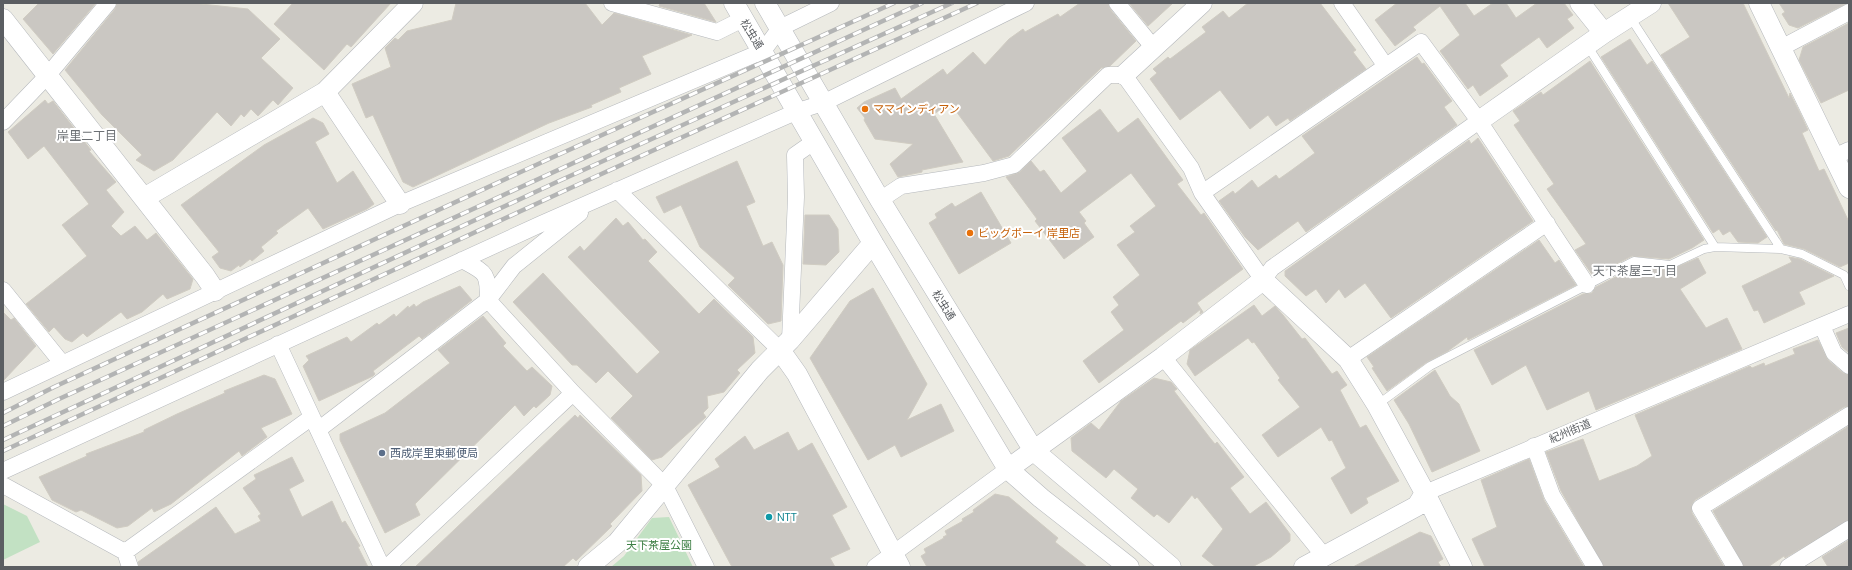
<svg xmlns="http://www.w3.org/2000/svg" width="1852" height="570" font-family="'DM Sans','Noto Sans JP',sans-serif">
<style>
.green{fill:#c2e1c3}
.building{fill:#cac7c2;stroke:#d0ccc2}
.lines{fill:none;stroke-linecap:round;stroke-linejoin:round}
.service-casing{stroke:#b5b8bc;stroke-width:9}
.minor-casing{stroke:#b5b8bc;stroke-width:17}
.tertiary-casing{stroke:#b5b8bc;stroke-width:21}
.service{stroke:#fff;stroke-width:8}
.minor{stroke:#fff;stroke-width:16}
.tertiary{stroke:#fff;stroke-width:20}
.rail-casing{stroke:#b3b4b4;stroke-width:4.5}
.rail{stroke:#fff;stroke-width:3;stroke-dasharray:9;stroke-linecap:butt}
.food-dot{fill:#e8710a;stroke:#fff;stroke-width:1.5}
.service-dot{fill:#5c6f8a;stroke:#fff;stroke-width:1.5}
.culture-dot{fill:#0f9aa8;stroke:#fff;stroke-width:1.5}
.labels{text-anchor:middle;stroke-width:4;stroke-linejoin:round;paint-order:stroke}
.street-label{font-size:11px;fill:#5b5e62;stroke:#fff}
.food-label{font-size:11px;fill:#c56008;stroke:#fff;text-anchor:start}
.service-label{font-size:11px;fill:#4e5e75;stroke:#fff;text-anchor:start}
.culture-label{font-size:11px;fill:#0d838f;stroke:#fff;text-anchor:start}
.park-label{font-size:11px;fill:#3d7f44;stroke:#fff}
.neighbourhood-label{font-size:12px;fill:#6c7074;stroke:#fff}
</style>
<rect width="100%" height="100%" fill="#ecebe3"/>
<path class="green" d="M3,504L27,516L40,542L3,560Z
M669,517L693,567H611L624,556L652,518Z"/>
<path class="building" d="M39,3H96L53,54L23,19Z
M117,3H192L248,9L280,39L261,58L293,88L278,105L273,100L258,116L251,109L244,117L241,114L231,126L217,112L173,160L154,171L136,160L142,155L102,115L65,70L115,9Z
M293,3H391L351,47L347,44L324,70L274,24Z
M456,3H585L602,25L614,13L692,35L642,56L651,74L619,88L621,92L591,105L592,107L549,123L413,187L403,182L373,115L366,118L352,84L391,67L385,48L395,38L398,40L407,31L452,20Z
M660,3H704L716,22L659,6Z
M1080,3H1108L1110,9L1136,41L1110,66L1101,68L1009,156L993,161L950,103L934,114L963,162L922,170V172L898,177L890,164L913,144L875,139L864,120L865,118L857,108L864,102L895,88L901,99L943,69L947,75L973,52L985,65L1009,39L1023,29L1025,32L1058,14L1060,17Z
M1129,3H1173L1148,26Z
M1248,3H1320L1356,50L1353,52L1366,69L1290,121L1288,118L1276,126L1268,115L1250,129L1220,90L1180,120L1150,79L1157,73L1153,69L1168,57L1170,59L1206,32L1202,27L1223,11L1229,18Z
M1397,3H1465L1474,16L1493,3H1506L1516,18L1537,3H1564L1573,15L1567,19L1574,28L1547,48L1539,37L1500,65L1508,76L1480,96L1473,85L1468,89L1440,51L1460,35L1440,6L1413,27L1416,30L1395,46L1375,20Z
M1668,3H1743L1789,98L1790,93L1800,113L1808,130L1802,133L1819,171L1824,169L1849,222V263L1840,267L1804,249L1784,244L1777,230L1776,231L1661,55L1690,37Z
M1779,3H1847L1798,28L1789,25L1782,14L1785,12Z
M1849,23V90L1821,103L1799,60L1803,47Z
M1630,39L1647,65L1652,61L1767,237L1758,243L1738,242L1730,231L1723,235L1719,229L1713,233L1601,57Z
M1417,57L1422,64L1424,63L1452,101L1444,107L1457,125L1306,232L1298,221L1258,250L1245,237L1219,201L1233,191L1235,194L1252,180L1258,188L1276,175L1279,179L1289,172L1315,153L1302,136Z
M1590,61L1704,240L1692,248L1669,259L1632,256L1593,276L1575,250L1586,244L1547,189L1554,184L1514,125L1520,121L1513,111L1541,92L1543,95Z
M45,100L48,104L53,101L91,150L89,151L116,182L106,190L124,212L111,226L121,236L135,226L147,240L156,233L193,279L190,289L167,299L163,294L142,312L127,319L121,312L87,337L83,333L72,342L65,339L54,327L49,332L26,304L87,256L62,225L89,204L44,146L28,159L8,132Z
M1100,109L1118,133L1138,118L1183,180L1177,184L1201,215L1204,213L1243,269L1197,303L1203,312L1200,314L1201,309L1183,323L1181,321L1099,383L1083,361L1124,330L1111,312L1119,305L1113,297L1140,275L1117,245L1135,232L1130,226L1156,206L1131,173L1079,212L1086,221L1084,223L1094,237L1064,259L1035,221L1037,219L1006,177L1020,172L1031,161L1040,172L1044,170L1061,193L1087,171L1062,138Z
M313,118L323,123L329,134L315,142L337,183L353,171L374,204L367,209L323,229L308,208L276,231L278,233L261,247L264,251L252,261L250,259L240,267L239,265L231,271L220,268L212,257L219,252L181,205L264,145Z
M1478,138L1533,221L1391,318L1365,283L1345,298L1339,289L1326,303L1316,289L1306,296L1285,276V271L1469,140L1471,144Z
M737,161L755,202L746,206L763,246L772,242L783,265L781,321L768,324L728,285L735,278L700,247L681,205L664,213L656,197Z
M981,192L1011,243L959,274L929,223L937,218L935,214L952,203L955,207Z
M805,215H829L838,229L839,252L826,265L803,264Z
M616,218L623,226L628,222L643,240L645,239L657,252L648,261L699,314L714,299L753,337L755,353L737,370L740,373L724,392L707,396L708,408L703,413L706,417L662,457L652,460L611,418L633,396L608,371L596,383L577,365H572L513,302L543,273L637,374L660,352L568,257L580,246L584,251Z
M1539,240L1555,263L1559,260L1576,285L1468,340L1467,337L1448,351L1427,362L1387,391L1372,368L1374,367L1367,357Z
M1789,257L1800,259L1834,276L1799,292L1805,304L1764,323L1758,310L1754,311L1742,286L1792,262Z
M1698,258L1706,273L1680,289L1706,328L1727,318L1742,349L1596,410L1589,391L1547,410L1526,365L1492,385L1474,350L1583,294L1592,293L1596,287L1635,267L1670,270Z
M460,286L472,300L422,339L419,336L373,371L375,374L373,376L319,401L303,366L309,360L306,356L347,337L351,342L377,323L379,325L394,314L396,317L408,306L409,308L414,304L416,307L423,302Z
M873,288L927,384L907,420L941,404L954,431L901,457L895,445L868,460L810,358L850,301Z
M1254,305L1262,316L1275,306L1283,315L1302,339L1305,338L1332,374L1337,371L1347,385L1340,390L1360,428L1366,425L1399,481L1366,498L1368,503L1351,514L1331,478L1346,468L1332,440L1329,441L1321,427L1278,457L1262,435L1300,407L1278,380L1280,378L1254,342L1252,343L1248,338L1195,376L1187,364L1190,350Z
M3,312L11,320L14,318L36,346L3,381Z
M483,316L506,343L503,346L527,371L532,367L552,386L550,395L536,408L534,406L524,416L515,405L415,504L420,515L385,533L340,440V434L385,413L450,363L438,350Z
M1849,328V353L1842,347L1836,333Z
M1818,340L1828,360L1843,373L1849,375V406L1844,407L1695,500L1692,504V513L1724,567H1604L1561,491L1546,452L1583,439L1599,481L1637,466L1652,456L1635,415L1750,366L1752,368L1764,363L1765,366L1795,354L1793,349Z
M1435,370L1450,396L1459,404L1480,451L1432,472L1409,424L1394,400Z
M264,375L275,379L292,414L261,428L267,437L242,456L239,451L171,504L154,512L152,508L128,526L117,528L81,510L76,512L52,500L39,477L87,456L86,454L144,432V430L177,414L225,393L224,391Z
M1154,378L1171,382L1177,389L1174,391L1210,438L1215,444L1217,442L1244,477L1230,488L1250,514L1266,502L1290,534V541L1271,557L1252,567H1216L1202,556L1223,529L1197,497L1195,499L1192,495L1169,523L1157,514L1154,517L1131,498L1138,489L1114,469L1106,478L1072,451L1071,438L1091,423L1099,430L1121,401Z
M575,415L578,418L580,415L641,475L642,491L610,524L612,526L576,561L573,558L563,567H415Z
M1849,426V520L1785,558L1784,556L1768,567H1744L1713,511Z
M788,432L798,451L812,443L847,507L832,515L850,549L830,558L835,567H732L688,485L720,467L715,459L745,436L754,450Z
M292,457L304,481L289,489L302,517L332,501L342,523L345,521L360,546L358,547L368,567H139L138,562L216,507L235,534L261,521L258,516L261,514L243,488L256,479L254,475Z
M1529,459L1544,500L1584,567H1485L1472,539L1497,527L1481,480Z
M995,494L1009,497L1058,538L1055,542L1087,567H927L921,556L926,553L924,549L944,538L943,537L947,535L945,531L963,521L962,519L974,512L973,510Z
M1420,532L1431,536L1443,559L1438,562L1441,567H1353Z
M1849,540V567H1828L1822,557Z"/>
<g class="lines">
<defs>
<path id="service" d="M1630,17L1781,249
M1587,45L1715,247
M1377,405L1430,366L1634,261L1670,265L1704,249L1715,247L1781,249L1802,254L1844,275L1849,286"/>
<path id="minor" d="M612,3L717,32L743,19
M1117,3L1153,47
M1342,3L1385,65
M1781,48L1849,12
M3,122L48,75L108,3
M1834,157L1849,150
M617,190L780,350
M1202,193L1421,42L1479,121L1587,285
M880,200L901,186L984,173L1014,165L1108,75H1124L1191,168L1202,193L1263,280L1272,268L1479,121
M462,260C486,273 488,272 488,300L573,393L665,486L706,567
M3,290L62,363
M1822,326L1834,353L1849,366
M790,340L796,197L795,155L815,141
M278,344L382,567
M1163,357L1324,556
M1348,359L1547,223
M3,392L400,204L763,51L780,28L831,3
M318,430L488,300L514,266L580,213
M1534,446L1552,495L1595,567
M3,471L541,224L798,111L823,103L1026,3
M3,485L125,552L130,567
M1425,493L1849,314
M125,552L312,417
M387,567L573,393
M875,567L1008,469
M1735,567L1700,508L1849,415
M1788,567L1849,529"/>
<path id="tertiary" d="M734,3L873,243L1008,469L1041,498L1129,567
M765,3L880,200L1034,451L1171,567
M1580,3L1604,33
M1759,3L1849,188
M3,19L205,276L215,291
M1124,75L1202,3
M325,92L400,204
M1479,121L1604,33L1651,3
M144,198L325,92L413,3
M780,350L797,374L900,567
M1008,469L1163,357L1263,280L1348,359L1377,405L1425,493L1462,567
M588,567L617,543L760,370L790,340L873,243
M1304,567L1417,506L1425,493"/>
</defs>
<use href="#service" class="service-casing"/>
<use href="#minor" class="minor-casing"/>
<use href="#tertiary" class="tertiary-casing"/>
<use href="#service" class="service"/>
<use href="#minor" class="minor"/>
<use href="#tertiary" class="tertiary"/>
<defs>
<path id="rail" d="M3,413L54,387L549,159L894,3
M3,426L59,399L922,3
M3,440L559,181L952,3
M3,451L564,191L977,3"/>
</defs>
<use href="#rail" class="rail-casing"/>
<use href="#rail" class="rail"/>
</g>
<g class="food-dot">
<circle cx="865" cy="109" r="4"/>
<circle cx="970" cy="233" r="4"/>
</g>
<circle class="service-dot" cx="382" cy="453" r="4"/>
<circle class="culture-dot" cx="769" cy="517" r="4"/>
<g class="labels">
<g class="street-label">
<text transform="translate(752 34) rotate(59)" y="4">松虫通</text>
<text transform="translate(944 305) rotate(58)" y="4">松虫通</text>
<text transform="translate(1570 431) rotate(-23)" y="4">紀州街道</text>
</g>
<g class="food-label">
<text x="873" y="113">ママインディアン</text>
<text x="978" y="237">ビッグボーイ 岸里店</text>
</g>
<g class="service-label">
<text x="390" y="457">西成岸里東郵便局</text>
</g>
<g class="culture-label">
<text x="777" y="521">NTT</text>
</g>
<g class="park-label">
<text x="659" y="549">天下茶屋公園</text>
</g>
<g class="neighbourhood-label">
<text x="87" y="140">岸里二丁目</text>
<text x="1635" y="275">天下茶屋三丁目</text>
</g>
</g>
<rect width="1852" height="570" fill="none" stroke="#5b5e62" stroke-width="8"/>
</svg>
